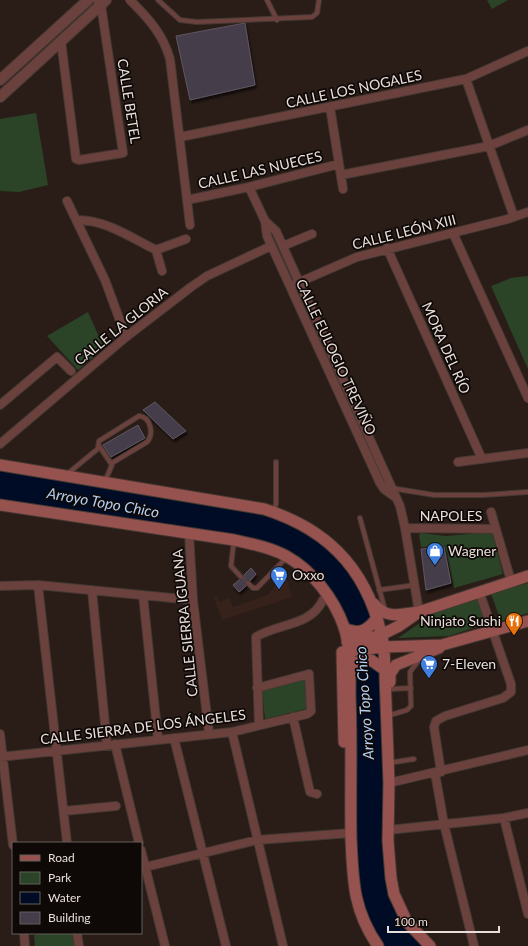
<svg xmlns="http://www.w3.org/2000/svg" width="528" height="946" font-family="Lato,sans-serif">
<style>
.built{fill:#36221a}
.green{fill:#2b4428}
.water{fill:#000c25}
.building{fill:#453d49;stroke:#5f5663;filter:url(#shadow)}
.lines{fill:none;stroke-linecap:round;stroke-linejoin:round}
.service-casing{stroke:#453832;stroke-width:6}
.minor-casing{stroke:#453832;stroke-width:10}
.tertiary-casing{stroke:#453832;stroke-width:12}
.secondary-casing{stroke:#453832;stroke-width:13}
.service{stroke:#6b413e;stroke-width:4}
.minor{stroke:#6b413e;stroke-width:8}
.tertiary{stroke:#6b413e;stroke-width:10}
.secondary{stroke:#95524e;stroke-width:11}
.labels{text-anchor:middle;stroke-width:3.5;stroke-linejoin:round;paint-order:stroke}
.street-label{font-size:14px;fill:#e8dfdb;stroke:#0e0806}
.poi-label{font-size:14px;fill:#e8dfdb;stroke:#0e0806;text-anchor:start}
.water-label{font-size:15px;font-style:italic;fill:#b2d0f5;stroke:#0e0806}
</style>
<defs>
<filter id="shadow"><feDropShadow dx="1.5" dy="3" stdDeviation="1" flood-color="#0009"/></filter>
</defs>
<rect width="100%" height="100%" fill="#2a1d17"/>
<path class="built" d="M287,580L292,597L222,620L214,597L217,596L219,602L230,598L233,607L268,595L277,583Z"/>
<path class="green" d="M487,0H508L492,9Z
M36,113L48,185L19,192L0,191V119Z
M528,276V369L491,286L511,278Z
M88,312L104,348L78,370L47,336Z
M492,532L503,574L454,588L445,546L421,547L419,535L421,533L446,536Z
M528,583V613L501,621L491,594Z
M478,598L485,624L449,636L398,638L437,611Z
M308,678L310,708L265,719L262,691Z
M48,933H74L75,946H35L34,935Z"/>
<path class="water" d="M0,464L274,512L340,553L377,618L394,894L430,946H378L359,911L347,642L327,594L275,550L0,505Z"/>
<path class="building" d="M245,23L255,85L190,100L176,36Z
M155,402L186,431L173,439L143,410Z
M138,425L145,438L111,457L103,445Z
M444,547L451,583L426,590L421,549Z
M251,568L256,574L250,581H245L246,586L239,592L233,585L239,580L244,579V575Z"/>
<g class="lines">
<defs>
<path id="service" d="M158,0L180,20L197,22L312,17L317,13L319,0
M267,0L277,20
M98,448L99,441L139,416C151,417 154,434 147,442L112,463
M66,475L100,447L112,465L105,481
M391,488L434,495H483L528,492
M274,512L276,503V462
M360,518L385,610
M234,540L231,566L241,577
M248,583L253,588H257L287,557
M379,590L415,585
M390,689L411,688
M387,716L407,710L411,706L410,672L419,660
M388,763L414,759"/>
<path id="minor" d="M130,0C148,18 163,34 170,59L190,225
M61,41L76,159L79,160L123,153L101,5L97,0
M466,79L514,217
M330,107L343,189
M180,137L466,79L528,51
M341,175L489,146L528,130
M249,187L265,221L267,236L380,483L384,489L395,497
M187,200L249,187L339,164
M67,201L105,280L126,337
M77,220C106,220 130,237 156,250
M265,221L276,231L400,506L405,528L419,612
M453,233L528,398
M283,246L312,234
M387,248L482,459
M156,250L186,239
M156,250L162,271
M295,284L357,257L508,219L528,212
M0,405L57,357L71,371
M0,444L126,337L191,287L207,276L271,246
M458,462L528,453
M491,512L511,581
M405,528L496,529
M189,534L193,600L209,733
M38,585L67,843
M0,586L38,585L193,600
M92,590L107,745
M143,595L158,739
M293,717L310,792L317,794
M259,725L256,637C278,623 310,627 323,600
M232,732L283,946
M0,734L13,845
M174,738L226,946
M115,744L139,843
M0,757L232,732L307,714L311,711L309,674L257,688
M441,772L434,727L436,721L445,716L503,698L511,692V684L479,591
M435,773L444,824L474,946
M389,783L528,750
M64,811L116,806
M504,818L528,914
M388,830L504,818L528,813
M141,850L165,946
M141,868L257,840L351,833
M24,933L25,946
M77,933L79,946"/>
<path id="tertiary" d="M0,80L88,0
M0,97L106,0"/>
<path id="secondary" d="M0,465L264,509C334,531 371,576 384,647L389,783L388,841L391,878L394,894L407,922L430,946
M0,505L234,540C251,544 270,547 286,556C313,571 334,599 344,627C351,649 350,674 350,697C352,744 350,792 351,839C353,881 353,910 378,946
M374,604C387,620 401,614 419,612
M344,628C359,636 368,630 377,618
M347,642L379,636L399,626L419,612L528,576
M349,651L384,647L442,645L528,621
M342,652L344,742
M350,668L357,662L371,660L385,670
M390,682V674L396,665L439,648"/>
</defs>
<use href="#service" class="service-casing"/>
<use href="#minor" class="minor-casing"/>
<use href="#tertiary" class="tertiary-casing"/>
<use href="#secondary" class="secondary-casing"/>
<use href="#service" class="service"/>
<use href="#minor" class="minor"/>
<use href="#tertiary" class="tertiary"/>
<use href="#secondary" class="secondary"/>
</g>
<defs>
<symbol id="shop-pin" viewBox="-11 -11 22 30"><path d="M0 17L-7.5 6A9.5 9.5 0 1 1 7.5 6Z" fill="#3f7fe0" stroke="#0e0806"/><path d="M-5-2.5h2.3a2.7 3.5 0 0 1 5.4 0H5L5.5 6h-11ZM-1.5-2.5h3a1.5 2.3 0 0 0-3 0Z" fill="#fff"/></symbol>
<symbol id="supermarket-pin" viewBox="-11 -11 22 30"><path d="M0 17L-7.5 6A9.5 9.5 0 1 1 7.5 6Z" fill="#3f7fe0" stroke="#0e0806"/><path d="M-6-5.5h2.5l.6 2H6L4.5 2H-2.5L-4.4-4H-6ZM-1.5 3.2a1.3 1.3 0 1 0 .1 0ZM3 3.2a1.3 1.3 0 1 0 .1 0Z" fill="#fff"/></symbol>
<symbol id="restaurant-pin" viewBox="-11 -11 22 30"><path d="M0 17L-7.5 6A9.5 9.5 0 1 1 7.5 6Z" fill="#e8710a" stroke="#0e0806"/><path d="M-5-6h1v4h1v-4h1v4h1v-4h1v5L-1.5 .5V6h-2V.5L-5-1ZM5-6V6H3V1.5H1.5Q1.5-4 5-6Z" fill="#fff"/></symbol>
</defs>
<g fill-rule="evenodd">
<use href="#shop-pin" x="425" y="541" width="20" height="27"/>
<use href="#supermarket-pin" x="269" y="565" width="20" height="27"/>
<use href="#restaurant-pin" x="504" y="611" width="20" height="27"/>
<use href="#supermarket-pin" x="419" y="654" width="20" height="27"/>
</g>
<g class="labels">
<g class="street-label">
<text transform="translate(354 89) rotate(-12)" y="5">CALLE LOS NOGALES</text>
<text transform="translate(129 101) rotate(81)" y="5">CALLE BETEL</text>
<text transform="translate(260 170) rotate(-13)" y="5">CALLE LAS NUECES</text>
<text transform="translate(404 232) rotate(-14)" y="5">CALLE LEÓN XIII</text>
<text transform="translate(121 326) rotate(-39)" y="5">CALLE LA GLORIA</text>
<text transform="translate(446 348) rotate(66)" y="5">MORA DEL RÍO</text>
<text transform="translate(336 357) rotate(65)" y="5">CALLE EULOGIO TREVIÑO</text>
<text x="451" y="521">NAPOLES</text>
<text transform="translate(185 623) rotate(-96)" y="5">CALLE SIERRA IGUANA</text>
<text transform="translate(143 727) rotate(-7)" y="5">CALLE SIERRA DE LOS ÁNGELES</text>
</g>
<g class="poi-label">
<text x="448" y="556">Wagner</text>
<text x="292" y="580">Oxxo</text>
<text x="501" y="626" text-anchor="end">Ninjato Sushi</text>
<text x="442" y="669">7-Eleven</text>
</g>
<g class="water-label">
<text transform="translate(103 503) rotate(10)" y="5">Arroyo Topo Chico</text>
<text transform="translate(365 703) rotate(-94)" y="5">Arroyo Topo Chico</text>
</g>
</g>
<rect x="12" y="842" width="130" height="92" fill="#0e0806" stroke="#655e5b"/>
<rect x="20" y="855" width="20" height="6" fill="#95524e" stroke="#655e5b"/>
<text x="48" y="862" font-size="12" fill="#e8dfdb">Road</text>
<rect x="20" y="872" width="20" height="12" fill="#2b4428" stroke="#655e5b"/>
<text x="48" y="882" font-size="12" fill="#e8dfdb">Park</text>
<rect x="20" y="892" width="20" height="12" fill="#000c25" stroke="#655e5b"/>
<text x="48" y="902" font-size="12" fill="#e8dfdb">Water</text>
<rect x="20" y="912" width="20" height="12" fill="#453d49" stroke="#655e5b"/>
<text x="48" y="922" font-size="12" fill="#e8dfdb">Building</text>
<path d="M388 926v6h111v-6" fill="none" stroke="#e8dfdb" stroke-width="2"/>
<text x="394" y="926" font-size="12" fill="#e8dfdb" stroke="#0e0806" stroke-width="3" paint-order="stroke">100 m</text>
</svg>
